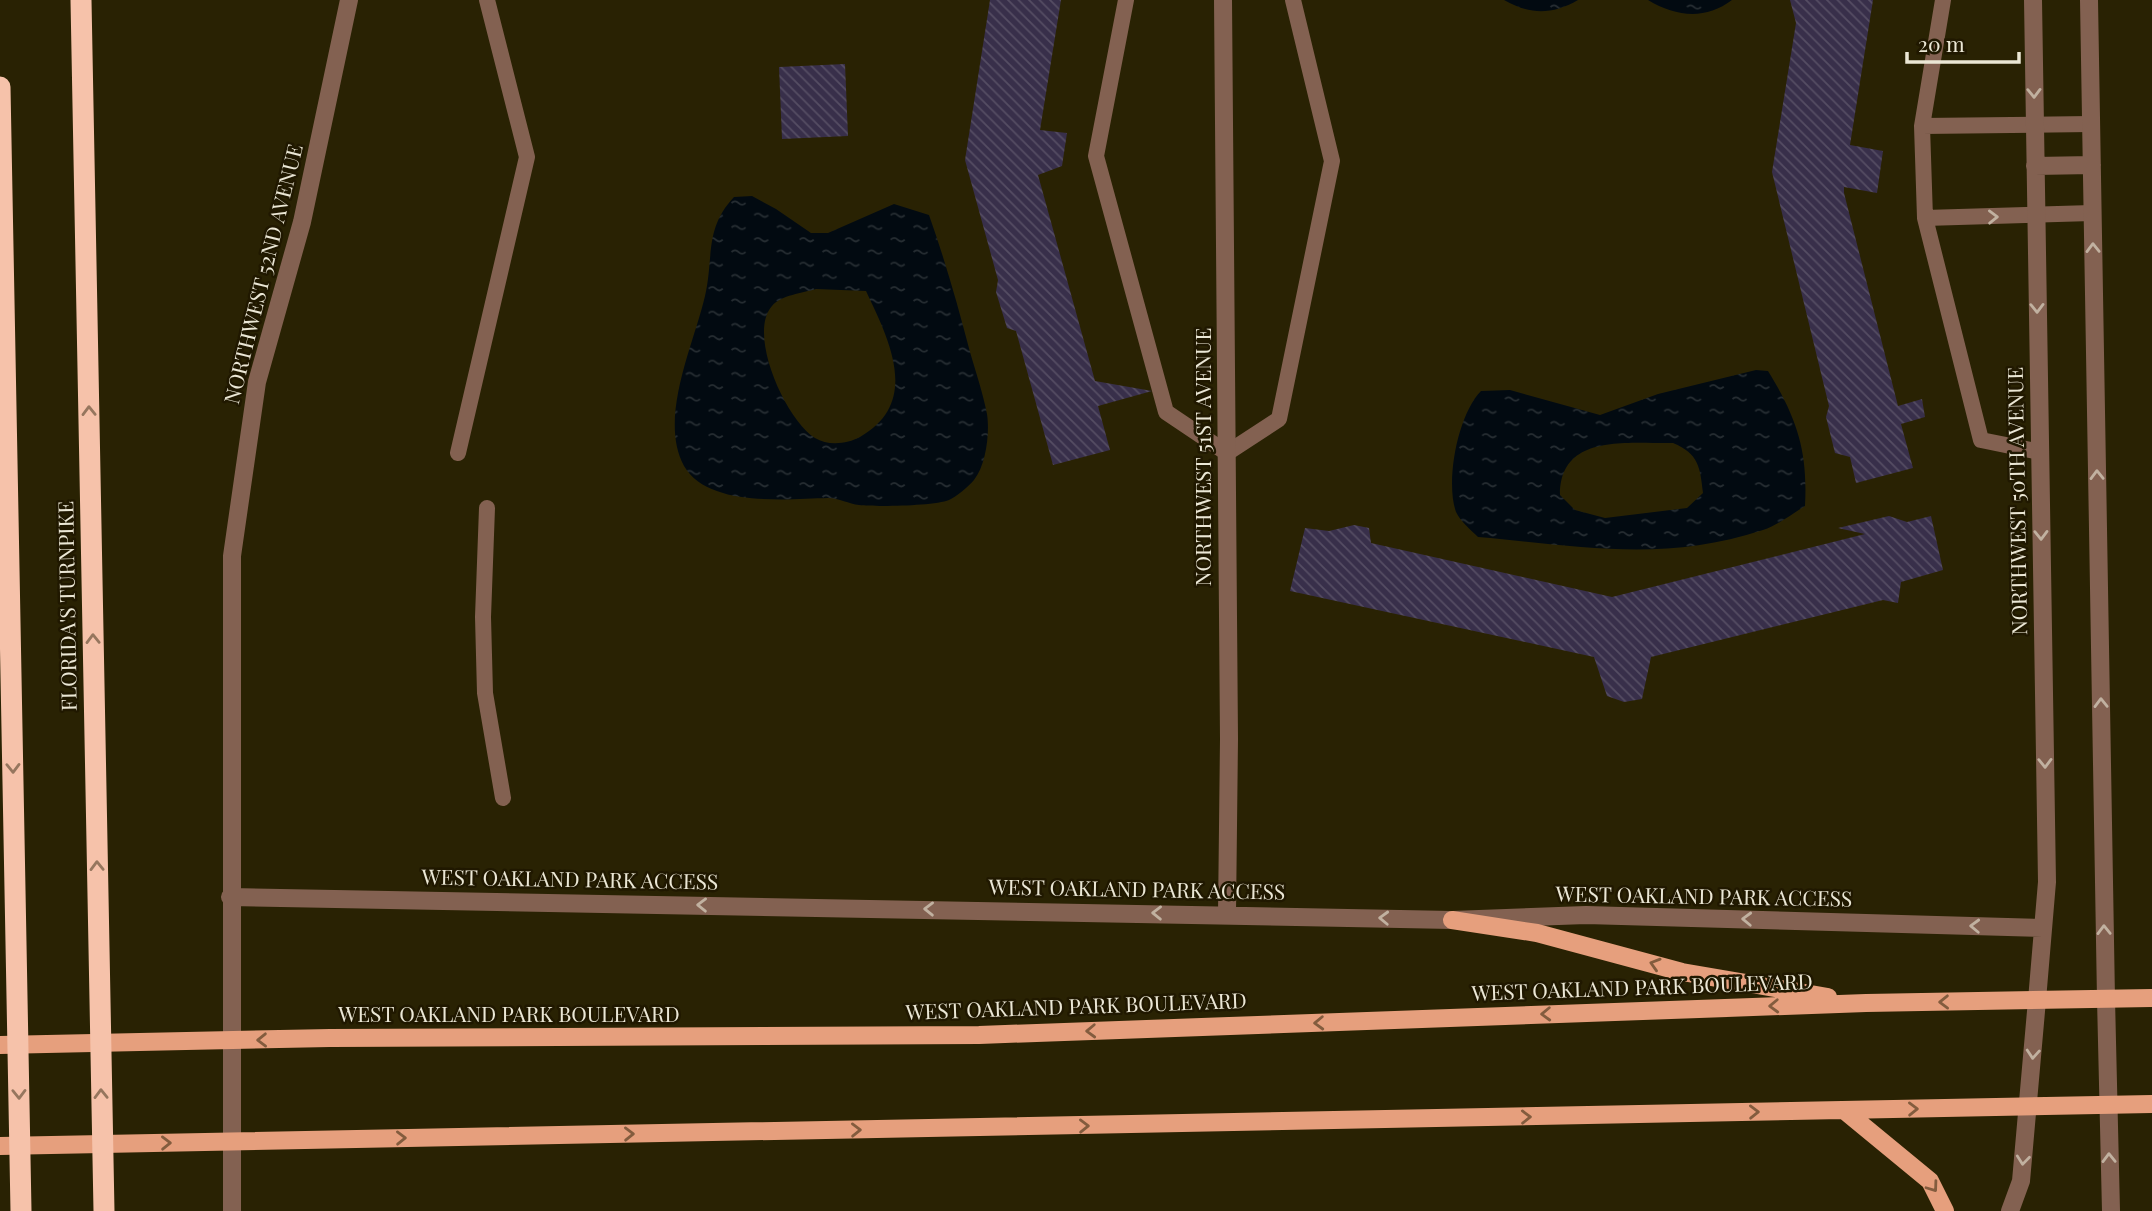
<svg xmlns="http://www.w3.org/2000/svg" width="2152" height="1211" font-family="'Playfair Display',serif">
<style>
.water{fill:url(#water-ripples);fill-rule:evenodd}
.building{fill:url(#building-back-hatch)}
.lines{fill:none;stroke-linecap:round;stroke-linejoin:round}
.service{stroke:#836151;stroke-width:16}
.minor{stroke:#836151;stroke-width:18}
.tertiary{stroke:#836151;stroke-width:18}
.primary{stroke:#e69f7d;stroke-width:18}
.motorway{stroke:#f6c2aa;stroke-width:21}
.oneway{stroke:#c1b1a0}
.oneway2{stroke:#96765e}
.oneway3{stroke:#835c3e}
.labels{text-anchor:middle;stroke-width:5;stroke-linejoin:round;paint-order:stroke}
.street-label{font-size:21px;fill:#ebe7d5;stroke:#201800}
</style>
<defs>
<pattern id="water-ripples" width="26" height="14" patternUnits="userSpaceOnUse" patternTransform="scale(1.75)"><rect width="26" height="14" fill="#020a11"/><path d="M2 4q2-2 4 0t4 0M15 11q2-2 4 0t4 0" fill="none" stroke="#272e33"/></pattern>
<pattern id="building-back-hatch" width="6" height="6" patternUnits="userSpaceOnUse" patternTransform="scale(1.75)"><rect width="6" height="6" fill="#382f4a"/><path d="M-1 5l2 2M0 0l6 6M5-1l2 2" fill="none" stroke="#554d63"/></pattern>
</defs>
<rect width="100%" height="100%" fill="#292203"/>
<path class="water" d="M1504,0H1578C1552,15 1530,15 1504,0Z
M1648,0H1732C1706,20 1676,17 1648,0Z
M752,196L776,209L811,233H828L894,204L929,215C945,260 958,306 970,352C976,373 983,393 987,414C990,433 986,465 974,480C969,486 956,497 949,500C935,506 875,507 859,505C849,504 839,498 828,498C789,499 708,508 684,466C658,418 694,344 705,296C714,257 704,229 734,197ZM816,289L866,291C888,338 922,402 860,437C847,444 828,446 815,438C786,420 747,334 772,306C781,295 803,293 816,289Z
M1756,370L1768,371C1797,418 1808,451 1805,506C1792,514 1778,525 1763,530C1663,563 1580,546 1478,537C1471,530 1460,521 1456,512C1445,481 1458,414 1481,391L1510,390L1600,415L1658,394ZM1673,443C1699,454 1700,467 1703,493L1687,508L1605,518L1575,510L1560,495C1560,433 1628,444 1673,443Z"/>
<path class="building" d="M990,0H1061L1040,130L1067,133L1062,166L1038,175L1095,381L1152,391L1098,406L1110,450L1053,465L1016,331L1007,328L996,292L998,280L965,160Z
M1790,0H1873L1850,145L1883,151L1877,193L1844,187V193L1898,406L1922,399L1925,417L1901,424L1913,468L1856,483L1850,457L1835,453L1826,417L1829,406L1772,172L1796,23Z
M845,64L848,136L782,139L779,67Z
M1889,516L1907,522L1931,516L1943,570L1901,582L1898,603L1883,600L1651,657L1642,699L1624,702L1607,696L1594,657L1290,591L1305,528L1329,531L1354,525L1369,528L1371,543L1612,597L1865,534L1838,528Z"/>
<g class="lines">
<path class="service" d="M1126,0L1096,156L1166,412L1227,453L1279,419L1332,161L1293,0
M1943,0L1922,126L1925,218L1981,440L2040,452
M1922,126L2091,124
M1925,218L2092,213
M458,453L527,157L487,0
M487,508L483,617L485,693L503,798"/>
<path class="minor" d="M1223,0L1229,739L1227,914
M2033,0L2047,882L2037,1000
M2089,0L2106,999
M2035,166L2092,165
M230,897L1452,920L1586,915L2043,928
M232,1211V556L257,382L302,222L349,0"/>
<path class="tertiary" d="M2106,999L2111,1211
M2010,1211L2021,1181L2037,1000"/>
<path class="primary" d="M1452,920L1537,933L1682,972L1828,997
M0,1045L330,1038L979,1035L1866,1003L2152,998
M1845,1111L1930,1181L1945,1211
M0,1146L2152,1104"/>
<path class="motorway" d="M81,0L104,1211
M0,87L21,1211"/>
</g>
<defs><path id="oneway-chevron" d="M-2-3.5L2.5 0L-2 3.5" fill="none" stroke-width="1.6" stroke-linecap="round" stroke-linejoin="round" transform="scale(1.75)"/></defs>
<g class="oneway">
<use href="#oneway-chevron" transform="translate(2034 93) rotate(89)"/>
<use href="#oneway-chevron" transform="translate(1993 217) rotate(-1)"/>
<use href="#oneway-chevron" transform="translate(2093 248) rotate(-91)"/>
<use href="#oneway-chevron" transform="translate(2037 308) rotate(89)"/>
<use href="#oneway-chevron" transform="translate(2097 475) rotate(-91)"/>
<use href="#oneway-chevron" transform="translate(2041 535) rotate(89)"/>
<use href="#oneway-chevron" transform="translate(2101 703) rotate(-91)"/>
<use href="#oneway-chevron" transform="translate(2045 763) rotate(89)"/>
<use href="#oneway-chevron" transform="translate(702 905) rotate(-179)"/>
<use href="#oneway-chevron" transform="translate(929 909) rotate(-179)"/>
<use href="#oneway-chevron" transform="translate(1157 913) rotate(-179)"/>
<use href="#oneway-chevron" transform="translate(1384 918) rotate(-178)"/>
<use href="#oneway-chevron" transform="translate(1747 919) rotate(-178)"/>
<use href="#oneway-chevron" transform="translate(1975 926) rotate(-178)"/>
<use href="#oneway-chevron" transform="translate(2104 930) rotate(-91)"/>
<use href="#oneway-chevron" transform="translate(2033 1054) rotate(94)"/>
<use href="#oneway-chevron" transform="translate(2109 1158) rotate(-91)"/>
<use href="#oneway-chevron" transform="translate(2023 1160) rotate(96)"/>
</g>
<g class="oneway2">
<use href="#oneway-chevron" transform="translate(89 411) rotate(-91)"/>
<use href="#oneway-chevron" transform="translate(93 639) rotate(-91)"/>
<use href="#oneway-chevron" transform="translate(13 768) rotate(89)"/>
<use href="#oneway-chevron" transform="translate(97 866) rotate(-91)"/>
<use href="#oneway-chevron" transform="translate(19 1094) rotate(89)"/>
<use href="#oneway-chevron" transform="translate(101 1094) rotate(-91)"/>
</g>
<g class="oneway3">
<use href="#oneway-chevron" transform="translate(1655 964) rotate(-163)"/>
<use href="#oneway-chevron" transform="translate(1944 1002) rotate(179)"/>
<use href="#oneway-chevron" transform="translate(1774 1006) rotate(178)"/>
<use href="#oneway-chevron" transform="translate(1546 1014) rotate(178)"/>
<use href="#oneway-chevron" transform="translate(1319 1023) rotate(178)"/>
<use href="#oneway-chevron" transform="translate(1091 1031) rotate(178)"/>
<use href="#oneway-chevron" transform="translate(262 1040) rotate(179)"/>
<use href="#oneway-chevron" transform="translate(1913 1109) rotate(-1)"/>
<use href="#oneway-chevron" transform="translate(1754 1112) rotate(-1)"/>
<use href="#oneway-chevron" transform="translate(1526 1117) rotate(-1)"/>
<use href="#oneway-chevron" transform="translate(1084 1126) rotate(-1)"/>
<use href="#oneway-chevron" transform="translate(856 1130) rotate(-1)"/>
<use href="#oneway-chevron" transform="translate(629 1134) rotate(-1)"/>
<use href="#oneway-chevron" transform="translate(401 1138) rotate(-1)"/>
<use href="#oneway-chevron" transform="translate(166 1143) rotate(-1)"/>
<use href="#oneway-chevron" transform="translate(1933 1187) rotate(54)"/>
</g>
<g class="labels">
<g class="street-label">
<text transform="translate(264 274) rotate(-76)" y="7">NORTHWEST 52ND AVENUE</text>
<text transform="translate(1204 457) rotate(-90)" y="7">NORTHWEST 51ST AVENUE</text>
<text transform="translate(2018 501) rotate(-91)" y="7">NORTHWEST 50TH AVENUE</text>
<text transform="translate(68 606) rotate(-91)" y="7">FLORIDA'S TURNPIKE</text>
<text transform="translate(570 880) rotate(1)" y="7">WEST OAKLAND PARK ACCESS</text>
<text transform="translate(1137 890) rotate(1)" y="7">WEST OAKLAND PARK ACCESS</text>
<text transform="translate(1704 897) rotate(1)" y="7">WEST OAKLAND PARK ACCESS</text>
<text transform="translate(1642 988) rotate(-2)" y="7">WEST OAKLAND PARK BOULEVARD</text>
<text transform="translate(1076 1007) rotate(-2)" y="7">WEST OAKLAND PARK BOULEVARD</text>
<text x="509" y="1022">WEST OAKLAND PARK BOULEVARD</text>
</g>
</g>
<path d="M1907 52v10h112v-10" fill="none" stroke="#ebe7d5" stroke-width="3.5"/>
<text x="1918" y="52" font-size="21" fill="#ebe7d5" stroke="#201800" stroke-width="5" paint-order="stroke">20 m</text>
</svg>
